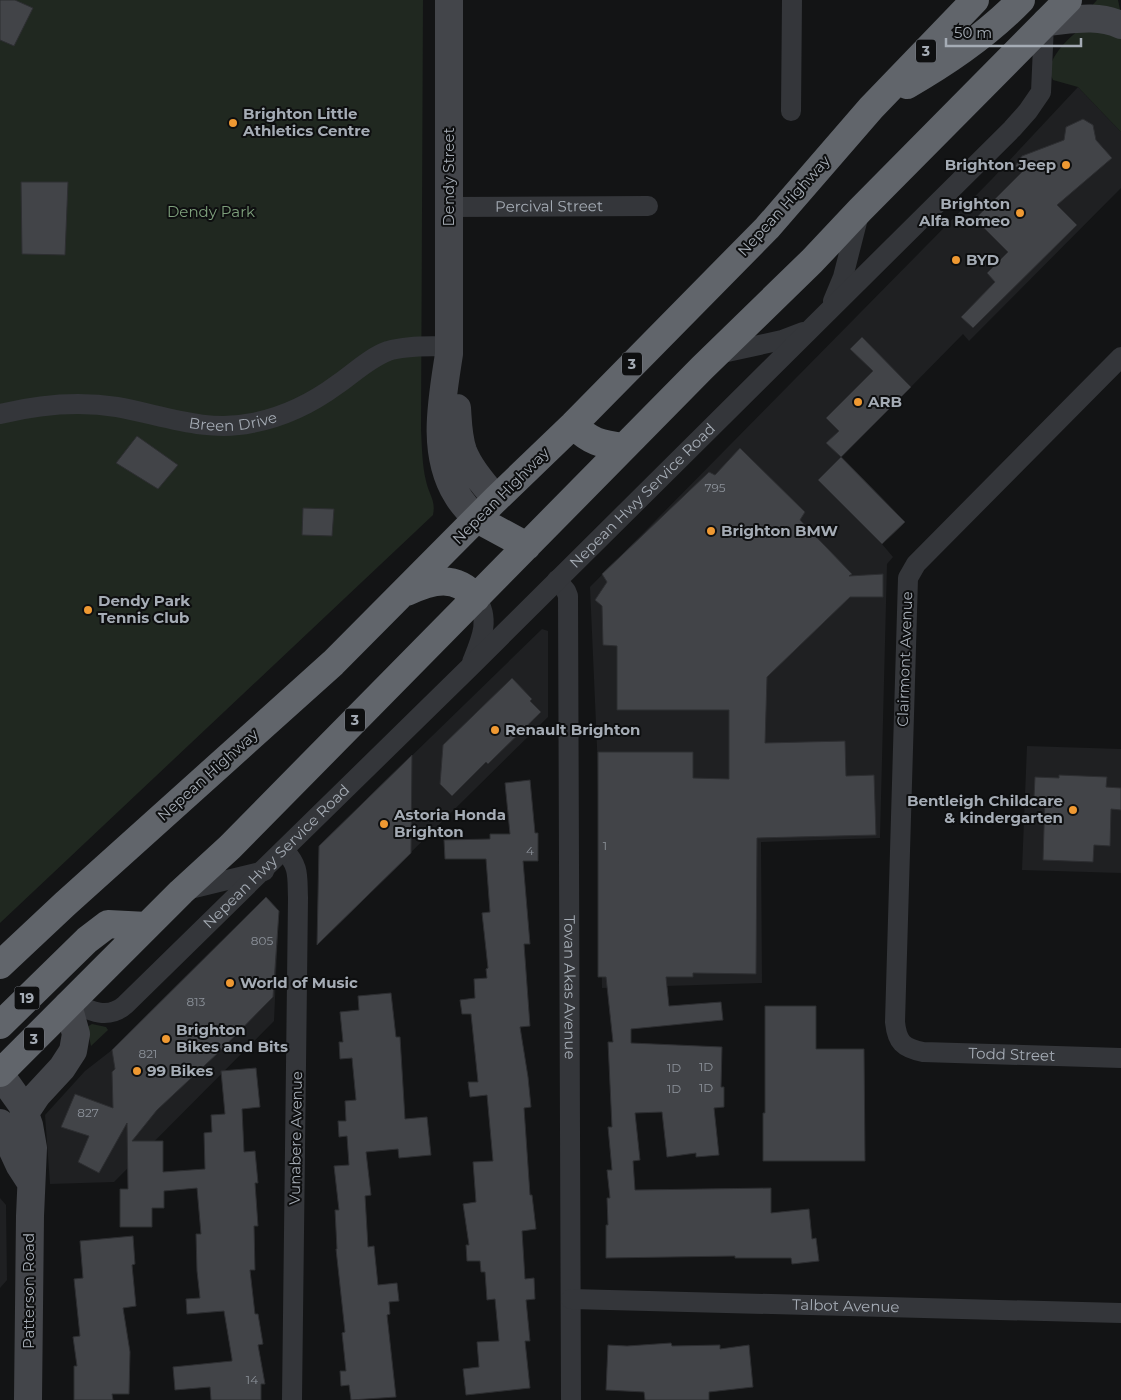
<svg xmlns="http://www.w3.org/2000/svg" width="1121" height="1400" font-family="Montserrat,sans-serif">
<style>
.built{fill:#1f2022}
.green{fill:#202820}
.building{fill:#424448;stroke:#2d2e31}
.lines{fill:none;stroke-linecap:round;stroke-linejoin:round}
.street{stroke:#34363a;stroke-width:20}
.secondary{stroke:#43454a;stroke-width:28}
.highway{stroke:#61656b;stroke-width:28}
.poi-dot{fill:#ef9932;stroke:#0e0f10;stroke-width:2}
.labels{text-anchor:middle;stroke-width:4;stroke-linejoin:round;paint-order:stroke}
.number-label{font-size:12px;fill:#8c929a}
.shield{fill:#0e0f10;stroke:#787d84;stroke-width:1}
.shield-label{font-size:14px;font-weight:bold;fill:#a5acb5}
.poi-label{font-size:15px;font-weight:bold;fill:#a5acb5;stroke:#0e0f10;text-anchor:start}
.street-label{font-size:15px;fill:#a5acb5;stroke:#0e0f10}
.park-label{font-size:15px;fill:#7ea07c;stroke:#0e0f10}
</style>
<rect width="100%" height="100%" fill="#131415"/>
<path class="built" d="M1078,87L1121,132V188L969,341L963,334L842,457L905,522L882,544L893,557L887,564L880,838L761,842L762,983L602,988L597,747L590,587L992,179Z
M542,629L548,631V717L317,945L319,846Z
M1027,746L1121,749V873L1022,870Z
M266,897L279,911L274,1021L114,1182L50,1184L45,1115L85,1071L112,1050Z
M0,1198L6,1205L7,1280L0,1288Z"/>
<path class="green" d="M0,0H423L421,430C422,447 422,464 426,481C429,495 436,500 433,515L0,923Z
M1097,0H1118L1121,14L1088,10Z
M1085,27L1121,36V132L1078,87L1053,80C1052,78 1051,75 1050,73C1048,57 1072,33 1085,27Z
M92,1024L106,1027L108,1030L91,1046L87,1027Z"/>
<path class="building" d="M0,0H15L33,8L14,46L0,40Z
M1083,119L1093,125L1096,140L1112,158L1057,205L1077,225L973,328L961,317L995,282L987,273L1008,252L975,219L1023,171L1015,166L1022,156L1064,140L1066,127Z
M21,182H68L65,255L22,254Z
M862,337L911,387L841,457L826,443L839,431L826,418L873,371L850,349Z
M137,436L178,465L158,489L116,463Z
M740,448L805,512L800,520L852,574L849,576L883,574V597H850L767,677L765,743L845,741L846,776L874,775L876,835L757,838L756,974L693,973V977H666L669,1006L721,1002L723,1020L631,1029V1043L722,1047L721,1087H724V1107L714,1108L719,1155L696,1157V1153L667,1157L662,1112L635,1113L640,1160L633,1161L635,1190L771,1188V1213L809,1209L812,1239L816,1238L819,1261L792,1264L791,1258H735V1256L606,1258V1225H608L607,1198H610L607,1170H612L608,1127H612L608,1042H613L606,977H598V752H693V778L729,779V710H617V646L603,645L602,606L595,600L607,582L602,574L709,472L715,475Z
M841,457L905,522L882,544L818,480Z
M303,508L334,509L332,536L302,535Z
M512,678L532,699L530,701L541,712L488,764L486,762L452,796L440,784L443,745Z
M412,755L411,853L317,945L319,846Z
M1059,775L1107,777L1106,787L1121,788V810L1111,809L1110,846L1094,845L1093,862L1043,860L1045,797H1034L1035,777L1059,778Z
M530,780L535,833H538V861H523L530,944H524L530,1026L520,1027L528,1077L531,1107L524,1108L530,1195H532L536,1229L522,1231L525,1279L534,1278L535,1299L526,1300L530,1341H525L530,1388L466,1395L463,1369L479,1367L477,1342L499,1341L495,1299L487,1300L485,1272H481L480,1261H467L466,1245H469L463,1204L476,1202L473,1162L493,1161L487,1095L470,1097L468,1082H478L471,1014H462L460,1000L475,998L474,979L487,978L486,969L488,968L482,913L490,912L486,859H445L444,840L490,839V834H510L505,783Z
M266,897L279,911L273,997L219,1052L157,1110L132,1141H163V1172L205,1169L204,1133L212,1132L211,1115L225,1114L221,1071L256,1068L260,1107L242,1109L244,1152L255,1151L258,1183H255L258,1226H254L255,1270H250L255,1314H258L263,1344L258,1345L265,1384H261V1400H211L210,1387L175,1390L173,1367L232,1361V1359L224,1311L187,1314L186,1299L200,1298L197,1271L196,1234H201L197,1188L164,1191V1208H152V1227H120V1189H128L127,1123L99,1173L78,1162L89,1136L61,1127L75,1094L113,1108L112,1072L115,1069L112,1050Z
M391,993L396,1037H400L405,1119L427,1117L431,1155L399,1158L398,1149L366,1152L371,1195L365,1196L368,1247L374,1246L378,1285L397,1283L399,1301L389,1302L390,1314L387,1315L396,1397L351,1400L349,1385L341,1386L340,1371H346L342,1333L345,1332L336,1249H337L335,1210H339L334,1166L349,1165L347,1136L339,1137L338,1121H346L345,1101L356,1100L352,1058L340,1059L339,1042H343L340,1012L359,1010L358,996Z
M765,1006H816V1049H864L865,1161H763V1113H765Z
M133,1236L135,1264L132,1265L136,1306L123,1308L130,1352L129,1394H112L113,1400H74V1366H77L73,1337L80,1336L74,1279L83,1278L80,1241Z
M671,1343L672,1346L720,1345V1349L749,1345L753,1387L709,1392V1400H645L644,1392L606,1390L608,1345L627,1346Z"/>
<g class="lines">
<g class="street">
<path d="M791,111L792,0"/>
<path id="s1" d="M449,207L648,206"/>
<path d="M833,301L843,277L859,214"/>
<path d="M718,354L782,340L803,332"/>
<path id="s2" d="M1121,357L916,564L908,578L895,1022C897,1042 903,1048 923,1052L1121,1058"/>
<path id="s3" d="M0,414C37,405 79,401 117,407C162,415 206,433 252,423C284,417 311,404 338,384C354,373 369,358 388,351C407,345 429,347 449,346"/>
<path id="s4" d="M557,580L566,591L568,596L571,1400"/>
<path d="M472,662C481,640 491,619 476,598"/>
<path d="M284,850C300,867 297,876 298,898L292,1400"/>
<path d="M186,890L264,871"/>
<path id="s5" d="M71,1002C90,1011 108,1020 125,1005L470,667L1012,129L1028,111L1041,92L1044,24"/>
<path id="s6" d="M571,1299L1121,1313"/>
</g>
<path class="secondary" d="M449,0V354C442,400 431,453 457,495C462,504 469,511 477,519
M1046,22C1071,20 1097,14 1121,25
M457,408C458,422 458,437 463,451C470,469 484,484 496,499
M0,1074L22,1105L29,1125L33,1148L30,1216L28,1400
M25,1113L37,1095L62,1068L73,1051L76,1034L68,1005
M0,1123L20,1166L31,1183"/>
<path class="highway" d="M907,85C949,61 987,35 1021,0
M573,425C591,442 600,444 624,447
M477,519L527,546
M407,592C432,580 456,574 476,598
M0,965L65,904L333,663L496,499L573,425L767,228L871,108L975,0
M0,1025L87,940L108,924L147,926
M0,1073L181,892L230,847L702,368L812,261L860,210L1068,0"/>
</g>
<g class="poi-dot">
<circle cx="233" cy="123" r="5"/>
<circle cx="1066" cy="165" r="5"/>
<circle cx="1020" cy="213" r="5"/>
<circle cx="956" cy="260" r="5"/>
<circle cx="858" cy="402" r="5"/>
<circle cx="711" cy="531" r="5"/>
<circle cx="88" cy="610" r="5"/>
<circle cx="495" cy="730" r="5"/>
<circle cx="1073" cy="810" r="5"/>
<circle cx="384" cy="824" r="5"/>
<circle cx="230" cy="983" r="5"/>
<circle cx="166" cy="1039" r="5"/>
<circle cx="137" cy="1071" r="5"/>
</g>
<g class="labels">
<g class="number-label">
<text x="715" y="492">795</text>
<text x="605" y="850">1</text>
<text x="530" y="855">4</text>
<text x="262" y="945">805</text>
<text x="196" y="1006">813</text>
<text x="148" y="1058">821</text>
<text x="706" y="1071">1D</text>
<text x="674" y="1072">1D</text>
<text x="706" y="1092">1D</text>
<text x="674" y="1093">1D</text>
<text x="88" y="1117">827</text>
<text x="252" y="1384">14</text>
</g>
<g class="shield">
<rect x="916" y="39.5" width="20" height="23" rx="4"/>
<rect x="622" y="352.5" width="20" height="23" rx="4"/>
<rect x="345" y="708.5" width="20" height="23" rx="4"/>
<rect x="14.5" y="986.5" width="25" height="23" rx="4"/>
<rect x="24" y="1027.5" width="20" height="23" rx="4"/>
</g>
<g class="shield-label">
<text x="926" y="56">3</text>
<text x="632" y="369">3</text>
<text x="355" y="725">3</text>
<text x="27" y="1003">19</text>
<text x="34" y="1044">3</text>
</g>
<g class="poi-label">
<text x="243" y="119">Brighton Little<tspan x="243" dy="17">Athletics Centre</tspan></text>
<text x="1056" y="170" text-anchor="end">Brighton Jeep</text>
<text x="1010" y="209" text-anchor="end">Brighton<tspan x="1010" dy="17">Alfa Romeo</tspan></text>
<text x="966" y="265">BYD</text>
<text x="868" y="407">ARB</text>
<text x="721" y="536">Brighton BMW</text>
<text x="98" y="606">Dendy Park<tspan x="98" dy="17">Tennis Club</tspan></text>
<text x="505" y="735">Renault Brighton</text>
<text x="1063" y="806" text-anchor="end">Bentleigh Childcare<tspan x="1063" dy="17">&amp; kindergarten</tspan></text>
<text x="394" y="820">Astoria Honda<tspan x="394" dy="17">Brighton</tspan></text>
<text x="240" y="988">World of Music</text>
<text x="176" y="1035">Brighton<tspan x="176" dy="17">Bikes and Bits</tspan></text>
<text x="147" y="1076">99 Bikes</text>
</g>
<g class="street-label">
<text transform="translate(449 177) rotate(-90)" y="5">Dendy Street</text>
<text transform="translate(784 206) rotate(-48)" y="5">Nepean Highway</text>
<text dy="5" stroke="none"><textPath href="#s1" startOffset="100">Percival Street</textPath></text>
<text dy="5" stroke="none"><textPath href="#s3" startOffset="236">Breen Drive</textPath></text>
<text transform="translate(501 496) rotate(-45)" y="5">Nepean Highway</text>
<text dy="5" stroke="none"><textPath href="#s5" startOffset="784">Nepean Hwy Service Road</textPath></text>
<text transform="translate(905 659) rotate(-88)" y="5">Clairmont Avenue</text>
<text transform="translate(208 775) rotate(-42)" y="5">Nepean Highway</text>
<text dy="5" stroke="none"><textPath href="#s5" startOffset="270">Nepean Hwy Service Road</textPath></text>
<text dy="5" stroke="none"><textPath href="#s4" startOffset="411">Tovan Akas Avenue</textPath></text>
<text dy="5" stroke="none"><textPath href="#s2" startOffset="886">Todd Street</textPath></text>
<text transform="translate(296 1138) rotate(-89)" y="5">Vunabere Avenue</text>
<text transform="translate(29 1291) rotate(-90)" y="5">Patterson Road</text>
<text dy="5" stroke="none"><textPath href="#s6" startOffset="275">Talbot Avenue</textPath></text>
</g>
<g class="park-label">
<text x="211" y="217">Dendy Park</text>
</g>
</g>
<path d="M946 38v8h135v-8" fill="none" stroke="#a5acb5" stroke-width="2.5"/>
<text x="954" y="38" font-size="15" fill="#a5acb5" stroke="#0e0f10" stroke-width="4" paint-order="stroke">50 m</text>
</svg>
